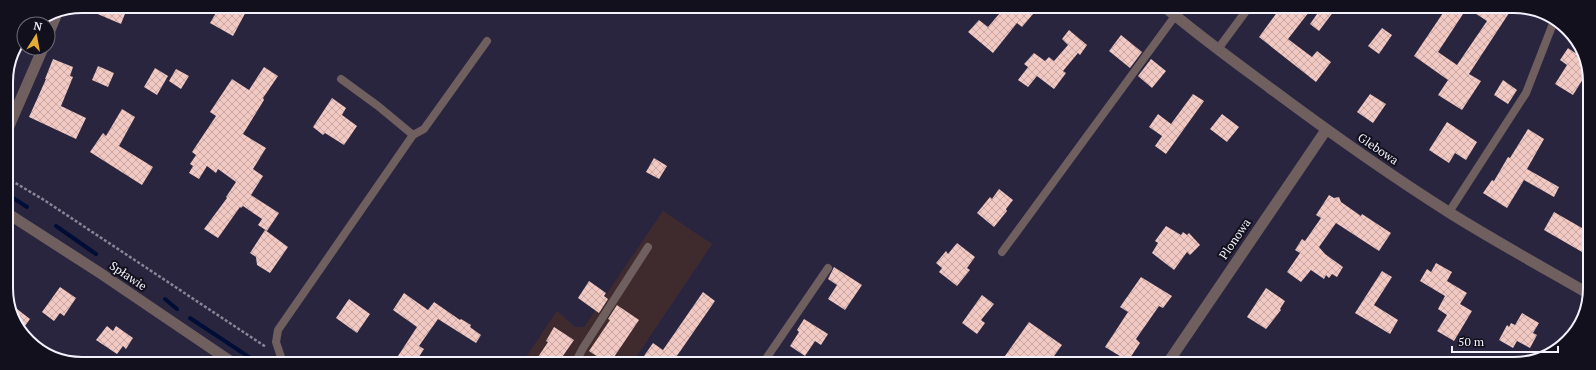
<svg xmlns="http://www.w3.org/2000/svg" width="1596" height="370" font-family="'PT Serif',serif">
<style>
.commercial{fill:#3f2b2d}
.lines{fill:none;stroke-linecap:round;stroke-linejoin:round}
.stream{stroke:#000e37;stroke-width:4}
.building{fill:url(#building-cross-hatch);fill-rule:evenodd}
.path{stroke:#888597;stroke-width:2.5;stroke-dasharray:3 2;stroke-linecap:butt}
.service{stroke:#6f5f5f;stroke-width:8}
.minor{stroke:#6f5f5f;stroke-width:11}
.labels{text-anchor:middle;stroke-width:4;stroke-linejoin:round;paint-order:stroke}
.street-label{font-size:12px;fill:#f3f2fc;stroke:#12101c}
.rim{fill:none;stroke:#f3f2fc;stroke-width:2}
</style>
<defs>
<pattern id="building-cross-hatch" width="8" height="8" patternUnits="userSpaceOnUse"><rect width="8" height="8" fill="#f1c8c2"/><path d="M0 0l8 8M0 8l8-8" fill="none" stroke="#c7a8a4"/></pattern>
</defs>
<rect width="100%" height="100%" fill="#2a253f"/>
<path class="commercial" d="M663,211L712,244L632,363H522L557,311L575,327H584Z"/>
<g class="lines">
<path class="stream" d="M7,194L27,207
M56,226L96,254
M120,270L145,286
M165,299L177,309
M190,318L258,363"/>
</g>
<path class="building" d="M79,6H128L121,24Z
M220,6H249L233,36L210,23Z
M1005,7H1039L1022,27L1017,23L993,53L968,32L979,20L988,27Z
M1281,7H1302L1309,12L1288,39L1312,57L1317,51L1331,62L1316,82L1259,37Z
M1322,7H1337L1319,31L1310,24Z
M1447,7H1513L1469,74L1481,81L1462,110L1438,95L1448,80L1414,56ZM1467,8L1487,21L1457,65L1438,52Z
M1382,28L1392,35L1379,54L1368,46Z
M1069,30L1087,45L1080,55L1078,53L1063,71L1066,73L1054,89L1037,76L1028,87L1018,80L1028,67L1024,64L1034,53L1045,61L1049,57L1054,61L1068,45L1062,39Z
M1121,35L1142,52L1130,68L1109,51Z
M1568,48L1584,59L1588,67V71L1573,95L1555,84L1567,65L1560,60Z
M53,59L73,67L70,76L73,77L61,106L86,118L76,139L29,117L46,79H45Z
M1151,59L1166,71L1152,88L1138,76Z
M98,66L114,73L108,87L92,80Z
M264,67L278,76L263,98L264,100L243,134L266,148L253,169L263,176L251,195L279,213L267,231L258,225L262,219L243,206L241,208L240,207L218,238L204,229L227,198L226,197L236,182L218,169L216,173L207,166L199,179L189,173L193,166L190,164L196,155L192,152L216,116L210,112L232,79L249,90Z
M155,68L168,76L157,95L144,87Z
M176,69L189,76L181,89L169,81Z
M1503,80L1517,90L1508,104L1494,95Z
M1193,94L1204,101L1166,154L1155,146L1162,136L1149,127L1158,114L1171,124Z
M1370,94L1386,104L1373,123L1357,112Z
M332,98L346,108L342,115L357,126L344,145L325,133L323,135L313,127Z
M122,109L135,117L119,146L153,167L142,185L90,152L103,133L106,136Z
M1222,114L1239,127L1227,142L1210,129Z
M1447,122L1477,142L1466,160L1455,153L1449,163L1429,150Z
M1528,129L1544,139L1527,169L1559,187L1554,197L1524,180L1507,208L1483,193L1492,180L1494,181L1508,157L1510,158Z
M654,158L667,166L659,179L646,172Z
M999,189L1013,200L1006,209L1007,211L994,227L977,213L990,197L992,199Z
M1329,195L1334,198L1339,197L1341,202L1361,216L1362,214L1391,233L1379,251L1336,223L1319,247L1325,254L1343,267L1337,277L1332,274L1329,278L1326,275L1324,279L1311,270L1301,282L1287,272L1300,253L1295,250L1302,239L1305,241L1321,218L1316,215Z
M1554,212L1589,232V256L1544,230Z
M1166,226L1181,235L1183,232L1187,235L1189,233L1200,245L1190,255L1187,252L1174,270L1152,253L1158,243L1155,241Z
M265,230L288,247L270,273L257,265L256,257L250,253Z
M957,243L975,257L967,268L970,270L957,286L939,272L942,268L936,263L946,251L948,254Z
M1436,263L1452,272L1447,281L1467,293L1460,304L1472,311L1454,341L1437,331L1447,315L1438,309L1445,296L1420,281L1427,269L1431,272Z
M834,267L862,285L845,310L828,299L837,285L828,279Z
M1382,271L1392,277L1374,305L1398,320L1390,334L1355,313Z
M1141,277L1172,296L1163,308L1159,306L1136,339L1140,343L1128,361L1105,347L1128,312L1120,307Z
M589,281L606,293L604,296L608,299L599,313L578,298Z
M60,287L76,298L64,316L60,313L54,321L42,312Z
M1266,288L1285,301L1280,309L1281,310L1266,329L1247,317Z
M703,292L715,301L672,363H639L653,343L663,350Z
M404,293L428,310L434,302L460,320L461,319L471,325L470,327L481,335L476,343L438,319L419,346L424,349L415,363H402L396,359L417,327L393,310Z
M982,295L994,304L981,320L985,323L977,334L962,323Z
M349,299L370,314L357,333L336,318Z
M8,302L30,319L22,330L8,303Z
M617,305L639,320L610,363H607L589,351L610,320L608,319Z
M1522,313L1539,323L1533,333L1537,335L1530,348L1517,341L1513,348L1499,340L1507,325L1509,327L1511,323L1515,325Z
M804,319L828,334L821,345L815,341L805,356L790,346L799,332L797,330Z
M1029,322L1062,345L1049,363H1000Z
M107,326L113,331L116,326L133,338L126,349L123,346L117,354L96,340Z
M554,327L574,340L558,363H534L548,342L546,341Z"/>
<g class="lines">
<path class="path" d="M7,178L44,200L266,347"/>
<path class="service" d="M1218,49L1249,7
M341,79L378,106L413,135
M1449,212L1526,93L1554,21
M1002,252L1175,16
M277,363L281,357L276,342L278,330L413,135L424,129L487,41
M575,363L583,348L648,247
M763,363L828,268"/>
<path class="minor" d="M1165,7C1199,36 1235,62 1270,88C1329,132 1388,174 1450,213C1495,241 1542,267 1589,294
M48,35L58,11
M6,133L43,48
M7,213L100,273L233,363
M1167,364L1326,130"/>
</g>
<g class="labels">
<g class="street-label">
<text transform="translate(1378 149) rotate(34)" y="4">Glebowa</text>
<text transform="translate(1235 239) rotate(-56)" y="4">Plonowa</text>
<text transform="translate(128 276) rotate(34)" y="4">Spławie</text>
</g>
</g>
<path d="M0 0H1596V370H0ZM82 13H1514A69 69 0 0 1 1583 82V288A69 69 0 0 1 1514 357H82A69 69 0 0 1 13 288V82A69 69 0 0 1 82 13Z" fill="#12101c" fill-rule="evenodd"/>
<path class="rim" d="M82 13H1514A69 69 0 0 1 1583 82V288A69 69 0 0 1 1514 357H82A69 69 0 0 1 13 288V82A69 69 0 0 1 82 13Z"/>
<g transform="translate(36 36) rotate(11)"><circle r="19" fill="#12101c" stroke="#6c6a76"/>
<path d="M0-3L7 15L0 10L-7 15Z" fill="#e5ad35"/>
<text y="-6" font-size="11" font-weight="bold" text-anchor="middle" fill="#f3f2fc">N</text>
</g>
<path d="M1452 346v6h106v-6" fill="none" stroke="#f3f2fc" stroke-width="2"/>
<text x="1458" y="346" font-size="12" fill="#f3f2fc" stroke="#12101c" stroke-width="3" paint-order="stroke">50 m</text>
</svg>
